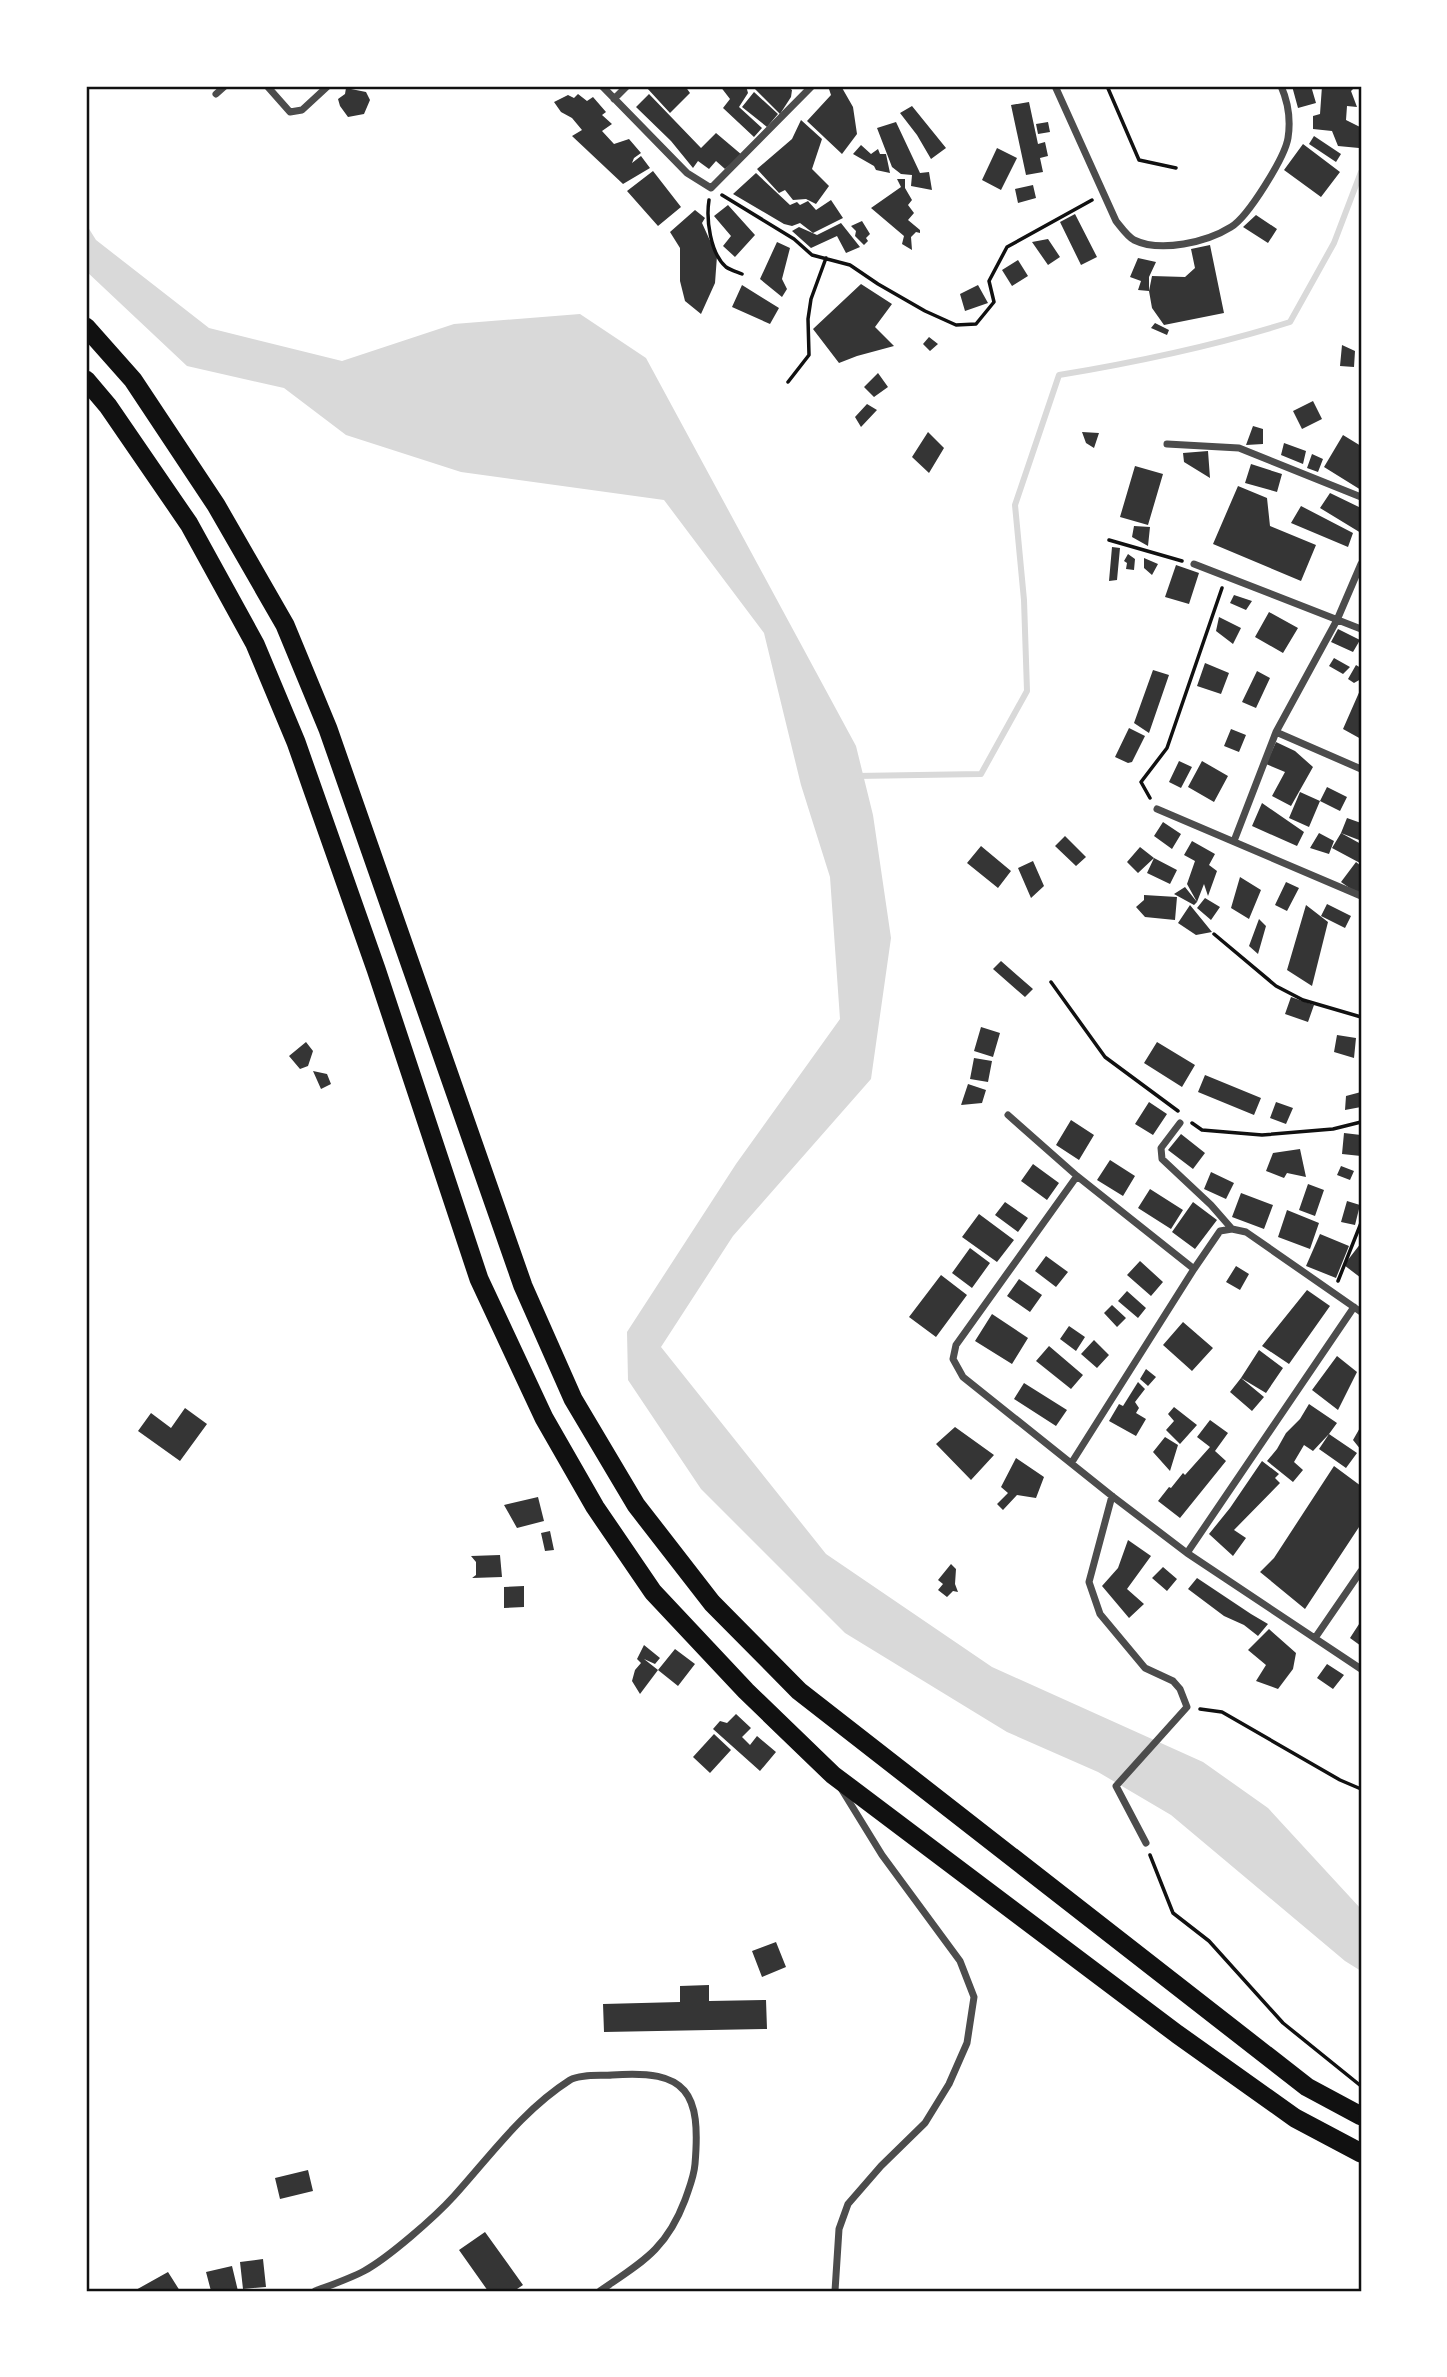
<svg xmlns="http://www.w3.org/2000/svg" width="1447" height="2377" font-family="Poppins,sans-serif">
<style>
.water{fill:#d9d9d9}
.lines{fill:none;stroke-linecap:round;stroke-linejoin:round}
.stream{stroke:#d9d9d9;stroke-width:6}
.building{fill:#353535}
.path{stroke:#111;stroke-width:3.5}
.minor{stroke:#4c4c4c;stroke-width:7}
.trunk{stroke:#111;stroke-width:19}
.neatline{fill:none;stroke:#111;stroke-width:2.5}
</style>
<rect width="100%" height="100%" fill="#fff"/>
<path class="water" d="M86,224L96,240L209,328L342,361L454,324L580,314L646,358L856,746L873,815L891,938L871,1079L733,1236L661,1347L826,1554L992,1667L1203,1762L1268,1808L1361,1909V1971L1345,1961L1171,1815L1098,1772L1007,1732L845,1633L701,1489L628,1380L627,1332L736,1164L840,1019L830,877L801,785L764,633L664,500L461,472L346,435L284,388L187,366L86,271Z"/>
<g class="lines">
<path class="stream" d="M856,776L981,774L1027,691L1024,600L1015,505L1059,375C1137,362 1214,346 1290,322L1334,243L1361,172"/>
</g>
<path class="building" d="M650,86H685L690,93L670,113L647,88Z
M720,86H746L748,93L739,107L762,128L754,137L723,108L730,99Z
M756,86H787L792,90L791,97L780,114L754,88Z
M828,86H841L853,107L857,134L842,154L807,121L831,95Z
M1292,86H1311L1316,103L1298,108Z
M1322,86H1356L1351,91L1357,107L1347,106L1346,120L1360,127L1359,148L1338,146L1332,131L1313,129V116L1320,114Z
M346,88L366,92L370,100L364,114L348,117L340,106L338,99L345,94Z
M754,92L778,114L767,127L742,107Z
M578,94L587,101L593,97L606,112L602,115L612,124L602,131L614,144L629,139L641,153L634,158L632,163L641,156L650,168L623,184L572,136L582,130L572,118L561,112L554,102L568,95L574,98Z
M649,94L701,148L716,133L742,155L725,169L716,161L709,169L698,161L693,168L671,141L636,107Z
M1029,102L1038,144L1045,142L1048,156L1040,158L1043,172L1026,175L1011,105Z
M912,106L946,148L931,159L917,135L900,113Z
M801,120L822,139L812,169L829,186L816,204L806,199L793,200L785,190L779,193L757,169L792,139Z
M896,122L920,173L929,172L932,190L911,186L912,175L901,174L892,167L877,128Z
M1048,122L1050,132L1038,134L1036,124Z
M1314,136L1341,154L1336,162L1309,144Z
M1303,144L1340,172L1321,197L1284,170Z
M861,145L871,154L878,149L880,154H886L890,173L876,170L874,166L853,154Z
M997,148L1017,158L1001,190L982,180Z
M653,171L681,207L658,226L627,191Z
M756,173L790,205L797,202L800,205L808,201L816,210L831,200L843,218L813,233L800,223L792,226L784,224L733,194Z
M897,179H905V188L912,200L908,205L914,213L908,220L920,230V233L916,232L911,237L912,250L902,244L904,236L871,208L901,187Z
M1033,185L1036,198L1018,203L1015,189Z
M728,205L755,235L735,257L723,246L731,236L714,216Z
M695,210L705,218L702,223L717,256L715,283L701,314L685,301L680,281V248L670,232Z
M1075,214L1097,257L1081,265L1060,222Z
M1256,215L1277,229L1268,243L1243,227Z
M862,221L870,234L866,238L868,241L864,245L855,236L856,231L851,226Z
M841,223L860,247L846,253L837,236L811,248L792,231L799,227L817,235Z
M1048,239L1060,257L1048,265L1032,242Z
M777,242L790,248L782,279L787,289L782,297L760,279Z
M1210,245L1224,313L1164,325L1152,308L1149,291L1138,290L1141,281L1130,277L1138,258L1156,262L1149,277V291L1152,276L1185,277L1195,268L1191,249Z
M1018,260L1028,276L1012,286L1002,270Z
M861,284L892,304L875,327L894,346L857,356L839,363L813,329Z
M742,285L779,308L770,324L732,307Z
M978,285L988,303L965,311L960,294Z
M1155,323L1169,330L1167,335L1151,328Z
M929,337L938,344L930,351L923,344Z
M1342,345L1355,351L1354,367L1340,366Z
M878,373L888,387L874,397L864,387Z
M1313,401L1322,419L1302,429L1293,411Z
M867,404L877,410L861,427L855,417Z
M1253,426L1263,429V444L1246,445Z
M928,432L944,448L929,473L912,457Z
M1082,432L1099,433L1094,448L1086,443Z
M1343,435L1361,446V490L1324,467Z
M1284,443L1306,451L1303,464L1281,455Z
M1208,451L1210,478L1184,462L1183,453Z
M1312,454L1323,459L1318,472L1307,468Z
M1251,464L1282,474L1277,492L1245,483Z
M1135,466L1163,474L1148,525L1120,517Z
M1238,486L1267,498L1270,526L1316,545L1301,581L1213,544Z
M1330,493L1361,508V533L1320,508Z
M1301,506L1353,533L1348,547L1291,523Z
M1134,526L1150,527L1148,546L1132,537Z
M1112,547L1120,548L1117,580L1109,581Z
M1128,554L1135,559L1134,570L1126,569L1127,563L1124,561Z
M1144,558L1158,564L1152,575L1144,568Z
M1176,565L1199,573L1189,604L1165,597Z
M1234,595L1252,601L1246,610L1230,603Z
M1269,612L1298,628L1283,653L1255,637Z
M1219,617L1241,628L1233,644L1216,631Z
M1338,629L1360,640L1353,652L1331,642Z
M1334,658L1350,667L1343,674L1329,666Z
M1205,663L1229,673L1221,694L1197,686Z
M1356,665L1361,668V679L1354,683L1348,679Z
M1153,670L1169,675L1149,733L1134,723Z
M1257,671L1270,678L1256,708L1242,702Z
M1361,688V739L1343,729Z
M1129,728L1145,736L1132,762L1128,763L1115,757Z
M1231,729L1246,735L1239,752L1224,746Z
M1276,742L1295,751L1313,767L1291,806L1272,796L1285,772L1266,764Z
M1179,761L1192,767L1181,788L1169,782Z
M1202,761L1228,776L1214,802L1188,787Z
M1327,787L1347,797L1340,811L1320,801Z
M1300,792L1320,801L1309,827L1289,818Z
M1262,803L1304,832L1297,846L1252,826Z
M1347,818L1361,823L1359,840L1341,833Z
M1163,822L1181,834L1172,849L1154,836Z
M1319,833L1334,841L1329,854L1310,848Z
M1341,833L1361,844L1360,863L1332,848Z
M1065,836L1086,857L1076,866L1055,846Z
M1192,841L1215,854L1209,865L1217,871L1208,896L1204,884L1197,902L1194,905L1174,894L1185,887L1197,902L1187,884L1195,861L1184,855Z
M981,846L1011,871L998,888L967,863Z
M1140,847L1154,858L1138,873L1127,862Z
M1154,858L1177,870L1170,884L1147,873Z
M1033,861L1044,886L1031,898L1018,868Z
M1356,862L1361,866V896L1341,882Z
M1240,877L1261,890L1249,919L1231,908Z
M1286,882L1299,888L1287,911L1275,905Z
M1144,895L1177,897L1175,920L1145,917L1136,907L1144,900Z
M1205,898L1220,907L1211,920L1197,908Z
M1327,904L1351,916L1345,928L1321,916Z
M1190,905L1212,932L1196,935L1178,923Z
M1306,905L1328,922L1312,986L1287,970Z
M1259,919L1266,926L1258,954L1249,946Z
M1001,961L1033,989L1025,997L993,969Z
M1291,997L1314,1005L1308,1022L1285,1014Z
M981,1027L1000,1033L993,1057L974,1051Z
M1337,1035L1356,1038L1354,1058L1334,1052Z
M306,1042L313,1051L308,1066L300,1069L289,1056Z
M1157,1042L1195,1065L1182,1087L1144,1063Z
M974,1058L992,1061L988,1082L970,1079Z
M313,1071L327,1074L331,1084L321,1089Z
M1205,1075L1261,1098L1254,1115L1198,1092Z
M968,1084L986,1090L982,1103L961,1105Z
M1361,1092V1107L1345,1110L1346,1096Z
M1149,1102L1167,1114L1153,1135L1135,1124Z
M1276,1102L1293,1108L1286,1124L1270,1118Z
M1071,1120L1094,1135L1079,1160L1056,1145Z
M1344,1133L1361,1135V1156L1342,1154Z
M1181,1134L1205,1153L1193,1169L1168,1150Z
M1300,1149L1306,1177L1287,1173L1284,1178L1266,1171L1273,1153Z
M1110,1160L1135,1176L1123,1196L1097,1180Z
M1033,1164L1059,1183L1047,1200L1021,1181Z
M1341,1166L1354,1171L1350,1180L1337,1175Z
M1211,1172L1234,1183L1226,1199L1204,1189Z
M1308,1184L1324,1190L1315,1216L1299,1210Z
M1150,1189L1183,1210L1171,1229L1138,1208Z
M1241,1193L1273,1205L1264,1229L1232,1217Z
M1347,1201L1360,1205L1355,1225L1341,1222Z
M1005,1202L1028,1218L1018,1232L995,1215Z
M1193,1202L1217,1220L1195,1249L1172,1232Z
M1287,1210L1319,1223L1310,1249L1278,1237Z
M979,1214L1014,1240L997,1262L962,1237Z
M1320,1234L1349,1246L1336,1278L1306,1266Z
M1361,1243V1278L1344,1265Z
M970,1248L990,1263L972,1288L952,1273Z
M1046,1256L1068,1272L1056,1287L1035,1271Z
M1140,1261L1163,1282L1151,1296L1127,1275Z
M1236,1266L1249,1274L1240,1290L1226,1282Z
M941,1275L967,1295L936,1337L909,1317Z
M1019,1279L1042,1295L1030,1312L1007,1296Z
M1307,1290L1330,1306L1289,1364L1262,1346Z
M1127,1291L1146,1308L1138,1318L1118,1301Z
M1112,1305L1126,1318L1117,1327L1104,1313Z
M992,1314L1028,1338L1012,1364L975,1341Z
M1183,1322L1213,1348L1192,1371L1163,1345Z
M1069,1326L1085,1337L1076,1351L1060,1339Z
M1094,1340L1109,1355L1097,1368L1081,1354Z
M1049,1346L1083,1375L1071,1389L1036,1361Z
M1259,1350L1283,1368L1266,1393L1241,1378Z
M1337,1356L1357,1372L1338,1410L1312,1390Z
M1146,1369L1156,1377L1148,1386L1140,1379Z
M1241,1378L1264,1397L1252,1411L1230,1392Z
M1138,1382L1145,1389L1135,1402L1139,1408L1136,1413L1146,1419L1136,1436L1109,1421L1119,1404L1123,1406Z
M1024,1383L1067,1410L1056,1426L1014,1399Z
M1309,1404L1337,1423L1329,1434L1357,1453L1346,1468L1319,1449L1329,1434L1313,1451L1304,1445L1294,1462L1303,1470L1293,1482L1267,1461L1277,1449L1286,1433L1300,1419Z
M1174,1407L1197,1425L1180,1444L1166,1430L1174,1421L1168,1414Z
M185,1408L207,1424L180,1461L138,1431L151,1413L171,1428Z
M1210,1420L1228,1433L1215,1451L1226,1461L1180,1518L1158,1501L1169,1487L1171,1488L1183,1473L1185,1475L1210,1447L1197,1437Z
M1361,1426V1450L1353,1440Z
M955,1427L994,1455L971,1480L936,1444Z
M1165,1437L1178,1445L1170,1471L1153,1452Z
M1016,1458L1044,1477L1036,1498L1017,1495L1003,1510L997,1504L1008,1493L1001,1487Z
M1262,1461L1279,1474L1275,1478L1280,1483L1234,1530L1246,1538L1233,1556L1209,1534L1230,1508Z
M1334,1466L1361,1486V1524L1305,1609L1260,1572L1274,1558Z
M538,1497L544,1521L517,1528L504,1505Z
M550,1531L554,1550L545,1551L541,1533Z
M1128,1540L1151,1556L1127,1589L1144,1604L1129,1618L1102,1586L1118,1568Z
M500,1555L502,1577L472,1578L476,1575V1562L471,1556Z
M951,1564L956,1569L955,1584L958,1592L953,1591L947,1597L938,1590L943,1584L938,1580Z
M1163,1567L1177,1579L1167,1591L1152,1578Z
M1197,1578L1251,1614L1268,1624L1258,1636L1244,1625L1224,1616L1188,1589Z
M524,1586V1607L504,1608V1587Z
M1361,1621V1646L1350,1638Z
M1269,1629L1296,1653L1293,1669L1278,1689L1256,1681L1266,1665L1248,1650Z
M644,1645L660,1658L655,1664L644,1659L658,1670L640,1694L632,1681L635,1670L641,1663L637,1659Z
M675,1649L695,1664L678,1686L658,1670Z
M1327,1664L1344,1675L1333,1689L1317,1678Z
M736,1714L751,1728L742,1737L750,1745L757,1736L776,1752L760,1771L713,1729L720,1721L727,1723Z
M714,1734L731,1750L710,1773L693,1757Z
M776,1942L786,1967L762,1977L752,1951Z
M709,1985V2001L766,2000L767,2029L604,2032L603,2004L680,2002V1986Z
M308,2170L313,2191L280,2199L275,2178Z
M485,2232L523,2285L514,2291H488L459,2250Z
M263,2259L266,2287L243,2289L240,2262Z
M232,2266L238,2291H211L206,2272Z
M168,2272L180,2291H134Z"/>
<g class="lines">
<path class="path" d="M1107,86L1139,160L1176,168
M722,195L794,239L812,255L850,265L878,284L925,311L956,325L976,324L994,302L989,281L1007,247L1092,200
M709,200C706,219 710,253 726,267C730,270 737,272 742,274
M788,382L809,355L808,319L811,299L826,258
M1109,540L1182,561
M1150,798L1141,782L1167,748L1222,588
M1214,934L1276,986L1303,1000L1361,1017
M1051,982L1105,1057L1178,1111
M1192,1123L1202,1130L1262,1135L1333,1129L1361,1122
M1338,1281L1361,1223
M1200,1709L1222,1712L1340,1780L1361,1789
M1150,1855L1173,1913L1209,1941L1283,2023L1361,2086"/>
<path class="minor" d="M267,86L290,112L302,110L328,86
M602,86L687,173L711,188L812,86
M1055,86L1116,221C1121,227 1127,236 1134,240C1161,253 1207,242 1231,227C1248,217 1285,157 1288,138C1291,119 1288,102 1281,86
M216,94L225,86
M614,99L627,86
M1167,444L1239,448L1361,497
M1194,564L1361,629
M1276,732L1361,769
M1157,809L1361,896
M1234,841L1276,732L1337,620L1361,564
M1008,1115L1077,1176L1194,1269
M1180,1123L1161,1148L1162,1159L1211,1205L1232,1229L1246,1232L1361,1312
M1077,1176L956,1345L953,1359L963,1377L1112,1496L1187,1553L1361,1669
M1072,1462L1194,1269L1220,1231L1232,1229
M1112,1496L1089,1582L1100,1614L1145,1668L1173,1681L1180,1689L1187,1707L1116,1786L1146,1843
M1187,1553L1354,1307
M1315,1638L1361,1571
M315,2291C331,2285 349,2279 364,2271C388,2258 435,2217 454,2196C491,2155 523,2110 570,2080C580,2074 600,2076 612,2075C688,2069 701,2093 695,2164C694,2177 689,2188 685,2200C666,2250 642,2262 600,2291
M835,2291L839,2229L848,2204L881,2166L925,2123L949,2084L967,2043L974,1997L960,1961L882,1855L842,1790"/>
<path class="trunk" d="M86,327L133,380L216,505L285,625L328,729L523,1286L573,1399L636,1505L712,1603L799,1691L1307,2087L1361,2116
M86,380L108,406L189,524L255,644L296,742L376,969L479,1279L544,1418L595,1507L653,1592L746,1691L833,1775L1177,2034L1295,2118L1361,2153"/>
</g>
<rect width="1447" height="2377" fill="none" stroke="#ffffff" stroke-width="175"/>
<rect x="88" y="88" width="1272" height="2202" class="neatline"/>
</svg>
